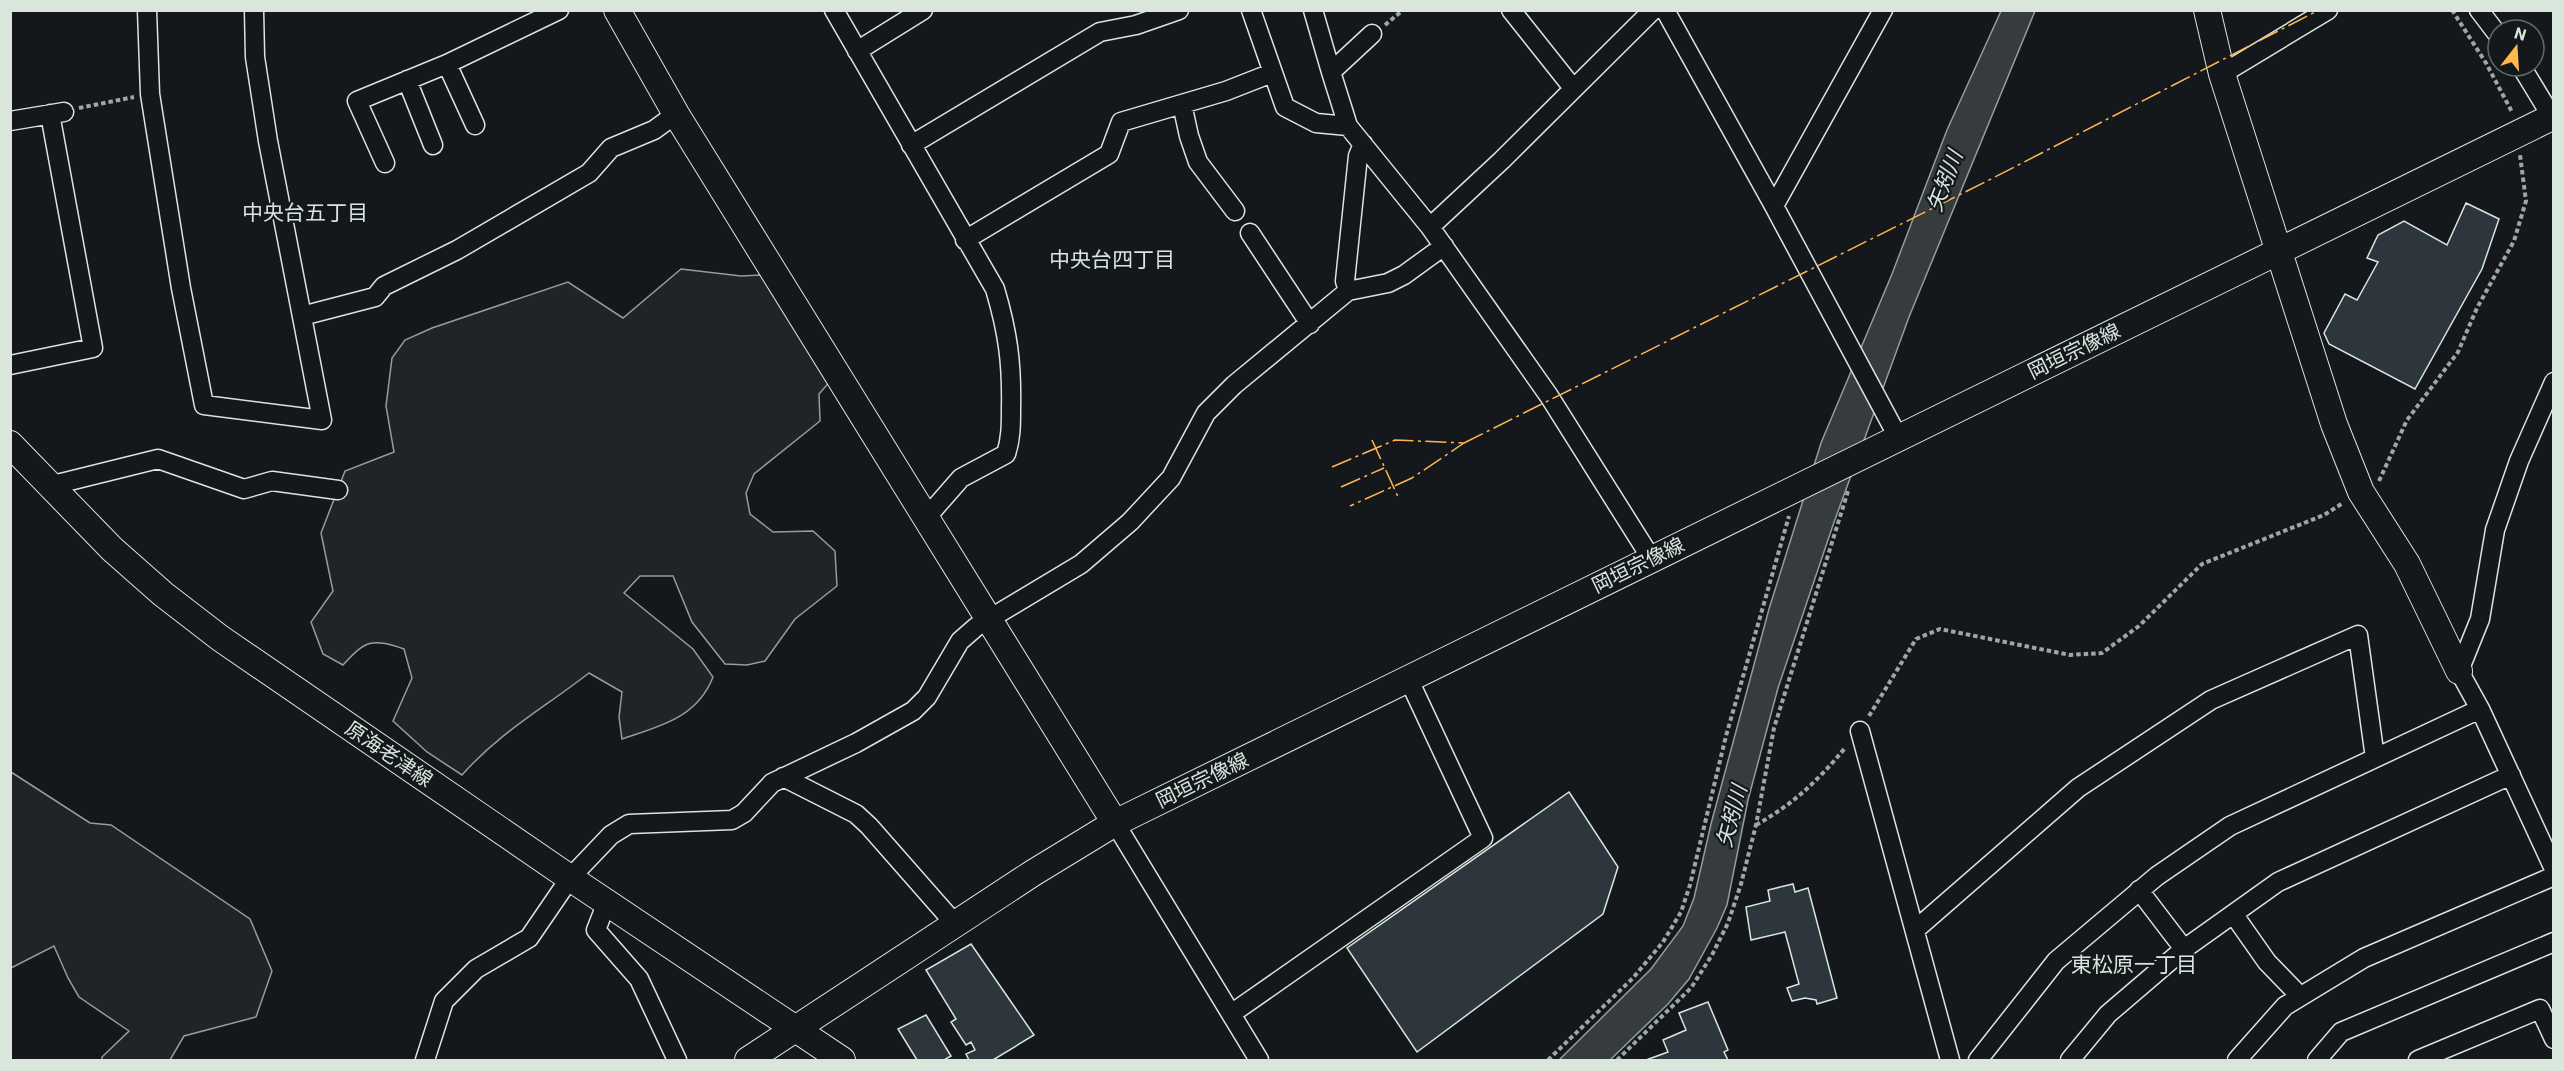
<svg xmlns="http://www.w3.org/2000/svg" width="2564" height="1071" font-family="Roboto,'Noto Sans JP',sans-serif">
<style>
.green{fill:#202428;stroke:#939e99;stroke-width:1.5}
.water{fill:#363b3e;stroke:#939e99;stroke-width:1.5}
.building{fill:#2c363c;stroke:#d8e6dc;stroke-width:1.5}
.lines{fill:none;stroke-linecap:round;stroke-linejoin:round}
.street-casing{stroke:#d8e6dc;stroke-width:21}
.secondary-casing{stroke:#d8e6dc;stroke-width:28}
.path{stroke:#9da8a2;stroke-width:4;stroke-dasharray:4.5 3;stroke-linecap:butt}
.street{stroke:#14181c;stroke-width:18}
.secondary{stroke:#14181c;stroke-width:26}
.power{stroke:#ffb74d;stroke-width:1.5;stroke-dasharray:21 4.5 3 4.5;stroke-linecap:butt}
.labels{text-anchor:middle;stroke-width:4.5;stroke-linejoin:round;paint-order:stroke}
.street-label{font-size:20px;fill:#d8e6dc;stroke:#14181c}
.water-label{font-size:21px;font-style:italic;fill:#d8e6dc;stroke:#14181c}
.neighbourhood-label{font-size:21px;fill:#d8e6dc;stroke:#14181c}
</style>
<rect width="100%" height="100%" fill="#14181c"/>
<path class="green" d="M681,269L741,276L761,275L833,378L819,394L820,421L754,474L746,493L750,514L773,532L813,531L835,551L837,586L795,619L765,661L747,665L725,664L692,622L673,576H640L624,593L693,649L713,677C697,718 660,726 622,739L619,717L622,692L589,673C544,708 500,732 462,775L427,752L393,721L412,678L404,649C371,638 366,640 343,665L323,654L311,622L333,591L321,533L345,471L394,452L386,406L392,358L405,340L432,328L568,282L623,318Z
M11,772L90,823L111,825L250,919L272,971L256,1017L184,1036L170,1060H102V1057L129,1031L79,997L68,978L54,946L11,968Z"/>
<path class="water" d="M2001,11H2035L1909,317L1833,525L1778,688L1748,800L1727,905L1717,928L1689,979L1668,1004L1610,1060H1559L1651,969L1683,926L1694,898L1711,824L1769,609L1821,443L1892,274L1947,130Z"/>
<path class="building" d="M2466,203L2499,219L2482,269L2415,389L2329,344L2324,333L2345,294L2357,300L2378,262L2367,258L2378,235L2404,221L2447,245Z
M1569,792L1618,867L1603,914L1417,1052L1347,948Z
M1793,884L1795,892L1808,888L1837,998L1817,1004L1816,1000L1805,998L1792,1001L1787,988L1799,984L1785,932L1751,940L1746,907L1770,901L1768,890Z
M971,944L1034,1035L993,1060H969L966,1054L975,1050L971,1042L966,1045L951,1022L956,1019L926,970Z
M1708,1002L1728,1050L1724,1052L1728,1060H1646L1668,1052L1663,1040L1686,1030L1679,1013Z
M926,1015L951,1056L944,1060H917L898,1029Z"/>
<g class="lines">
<defs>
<path id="street" d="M147,10L150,94L181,288L204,405L322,420L268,141L255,57L254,10
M834,10L995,289C1008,333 1012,363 1011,409C1011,425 1011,439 1006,454L961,478L926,518
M1251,10L1285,107L1316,123L1348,126
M1313,10L1331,72
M1511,10L1573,88
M1665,10L1774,206L1898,437
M2479,10L2498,35
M1372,34L1331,72L1348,126L1430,227L1549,396L1651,558
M857,51L923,10
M447,64L475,125
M2521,66L2552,117
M2222,74L2328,10
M407,80L433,145
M1182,104L1189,136L1198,162L1235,211
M10,121L64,112
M911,145L1100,32L1136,25L1179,10
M385,163L357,101L447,64L559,10
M1774,206L1883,10
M1430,227L1502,160L1653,10
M1250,233L1310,324
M965,240L1109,154L1121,122L1226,91L1272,73
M1348,291L1345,281L1358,156L1363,144
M302,316L375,297L384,286L457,250L589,173L611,148L654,130L676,114
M10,365L93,348L50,114
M2554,382L2519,461L2495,530L2480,619L2459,671L2480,709L2554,869
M49,486L158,459L244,489L272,481L338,490
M1860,731L1950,1060
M783,777L856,814L869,826L956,925
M1115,823L1259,1060
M2139,890L2184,949L2278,882L2511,775
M607,902L596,930L639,979L677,1060
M2234,915L2267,962L2300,996
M1915,930L2078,788L2211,700L2358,635L2375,758
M1231,1014L1483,838L1408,678
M425,1060L444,1001L476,969L529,938L570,878L611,835L629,824L732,820L744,813L772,783L856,743L913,711L927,697L960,641L976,627L1081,564L1130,522L1171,478L1206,413L1234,385L1348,291L1388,283L1404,275L1444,246
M1978,1060L2056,961L2157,876L2230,826L2480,709
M2070,1060L2108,1014L2184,949
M2237,1060L2285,1006L2364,958L2554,876
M2317,1060L2341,1032L2554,942
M2418,1060L2540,1009L2554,1039"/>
<path id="secondary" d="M617,10L676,114L1115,823
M2207,10L2222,74L2334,424L2361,492L2407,564L2459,671
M10,444L112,549L163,594L220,638L570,878L842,1060
M748,1060L1033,873L1115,823L2554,116"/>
</defs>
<use href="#street" class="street-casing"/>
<use href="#secondary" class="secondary-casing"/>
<path class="path" d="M2452,10L2486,63L2512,112
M1385,25L1403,10
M79,108L134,97
M2379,481L2407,420L2458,352L2477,308L2514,241L2526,201L2520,155
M1869,716L1916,639L1940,629L2070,655L2102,653L2139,626L2202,564L2324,515L2343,503
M1756,825C1793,804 1818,781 1845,748
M1548,1060L1633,978L1663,942L1681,912L1690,885L1726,736L1789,516
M1617,1060L1691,988L1712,955L1728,923L1741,884L1756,825L1774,728L1849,488"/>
<use href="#street" class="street"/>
<use href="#secondary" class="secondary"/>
<path class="power" d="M1372,440L1399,499
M1464,443L1995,177L2319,10
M1332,467L1395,440L1464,443L1412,478L1350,506
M1341,487L1384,468"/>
</g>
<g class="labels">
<g class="street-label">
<text transform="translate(2074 351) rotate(-26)" y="7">岡垣宗像線</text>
<text transform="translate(1638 565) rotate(-26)" y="7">岡垣宗像線</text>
<text transform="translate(389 754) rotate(34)" y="7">原海老津線</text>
<text transform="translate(1202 780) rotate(-26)" y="7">岡垣宗像線</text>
</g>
<g class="water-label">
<text transform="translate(1945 181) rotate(-69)" y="7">矢矧川</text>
<text transform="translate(1732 816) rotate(-75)" y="7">矢矧川</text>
</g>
<g class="neighbourhood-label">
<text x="305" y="220">中央台五丁目</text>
<text x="1112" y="267">中央台四丁目</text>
<text x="2134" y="972">東松原一丁目</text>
</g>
</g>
<rect width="2564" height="1071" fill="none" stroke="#d8e6dc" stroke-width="24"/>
<g transform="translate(2516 48) rotate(17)"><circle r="28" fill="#14181c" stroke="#626a69" stroke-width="1.5"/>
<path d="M0-4.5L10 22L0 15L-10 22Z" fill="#ffb74d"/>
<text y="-9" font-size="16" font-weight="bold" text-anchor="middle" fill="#d8e6dc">N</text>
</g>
</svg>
